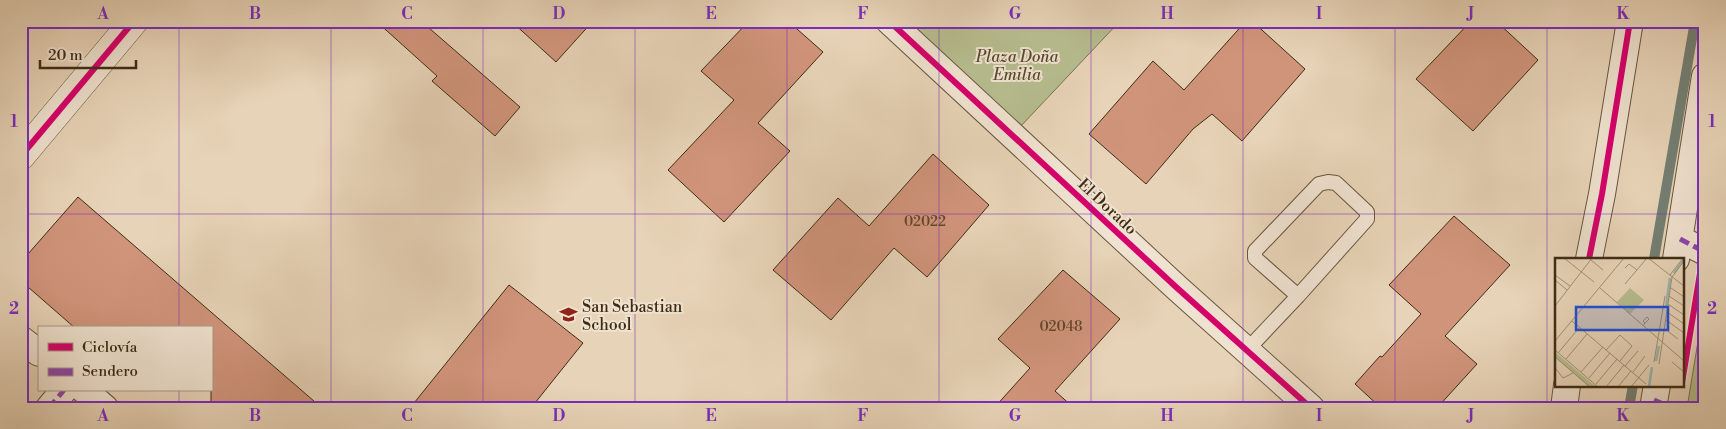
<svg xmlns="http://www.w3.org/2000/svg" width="1726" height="429" font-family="'Libre Bodoni',serif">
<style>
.green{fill:#b6bc8e;stroke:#7a7451}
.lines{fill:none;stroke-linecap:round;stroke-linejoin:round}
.stream{stroke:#747f73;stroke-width:10}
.building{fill:#d0947b;stroke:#3f2c14}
.service-casing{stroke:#69563d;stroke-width:16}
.minor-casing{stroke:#69563d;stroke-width:28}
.tertiary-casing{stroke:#69563d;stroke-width:29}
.service{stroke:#efe2d0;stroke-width:14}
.minor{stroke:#efe2d0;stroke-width:26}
.tertiary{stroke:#efe2d0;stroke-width:28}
.quiet{stroke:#8e44ad;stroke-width:5;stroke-dasharray:10 5;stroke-linecap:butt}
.cycleway-casing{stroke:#efe2d0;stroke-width:9}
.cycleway{stroke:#d6006c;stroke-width:6}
.grid{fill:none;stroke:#7b2cbf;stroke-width:1;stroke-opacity:0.55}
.labels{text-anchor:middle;stroke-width:4;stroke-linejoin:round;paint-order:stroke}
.number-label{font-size:14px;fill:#63462e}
.park-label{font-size:16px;font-style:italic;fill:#57492c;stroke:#efe2d0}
.street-label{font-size:16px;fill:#3f2c14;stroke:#efe2d0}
.poi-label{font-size:16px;fill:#3f2c14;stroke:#efe2d0;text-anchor:start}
.inset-river{fill:none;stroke:#97b7b2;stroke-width:2.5}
.inset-road{fill:none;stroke:#a49076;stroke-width:1}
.view{fill:#1d4ed8;fill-opacity:0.15;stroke:#1d4ed8;stroke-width:2.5}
.inset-edge{fill:none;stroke:#3f2c14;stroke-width:2.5}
.neatline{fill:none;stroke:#7b2cbf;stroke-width:2}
.grid-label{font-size:16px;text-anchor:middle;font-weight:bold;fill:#7b2cbf}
</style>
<rect width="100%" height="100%" fill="#e7d3b7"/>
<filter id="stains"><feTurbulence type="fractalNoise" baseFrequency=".004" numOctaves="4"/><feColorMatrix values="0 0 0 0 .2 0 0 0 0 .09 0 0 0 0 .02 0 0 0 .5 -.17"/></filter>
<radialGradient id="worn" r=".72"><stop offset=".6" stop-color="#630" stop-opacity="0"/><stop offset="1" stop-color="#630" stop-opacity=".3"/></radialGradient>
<path class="green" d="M902,21H1120L1020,127Z
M1705,299V408H1687Z"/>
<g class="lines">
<path class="stream" d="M1654,259L1695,21
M1629,408L1633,385"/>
</g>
<path class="building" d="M376,21H421L520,107L495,136L432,81L437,76Z
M511,21H593L556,62Z
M749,21H788L823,52L758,123L790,151L724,222L668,170L734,100L701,71Z
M1246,21H1252L1305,69L1242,141L1212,114L1193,129L1146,184L1089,134L1153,61L1184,90Z
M1471,21H1496L1538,60L1473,131L1416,79Z
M933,154L989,205L927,277L894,248L831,320L773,270L838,198L869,226Z
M78,197L211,312L322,408H211V328H75L28,287V254Z
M1454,216L1510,265L1445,336L1477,364L1437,408H1381L1355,384L1380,356L1382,357L1421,314L1389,285Z
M1063,270L1120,319L1055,391L1074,408H994L1030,368L998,339Z
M509,285L583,343L531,408H410Z"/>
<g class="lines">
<defs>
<path id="service" d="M1247,350L1298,296L1367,219V212L1336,183L1328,182L1319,184L1255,251V258L1298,296"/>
<path id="minor" d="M889,21L1176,287L1311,408
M1680,239L1705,252
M1589,259L1602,194L1630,21
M1676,259L1705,76
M21,339L39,353
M84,390L105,408
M49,408L64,390
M1564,408L1567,385
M1653,408L1657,385"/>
<path id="tertiary" d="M21,156L134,21"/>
</defs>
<use href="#service" class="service-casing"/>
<use href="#minor" class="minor-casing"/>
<use href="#tertiary" class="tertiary-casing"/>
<use href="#service" class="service"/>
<use href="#minor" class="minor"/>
<use href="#tertiary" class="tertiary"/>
<path class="quiet" d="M1703,90L1705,91
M1680,239L1705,252
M1654,400L1672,408
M49,408L64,390"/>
<defs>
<path id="cycleway" d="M889,21L1176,287L1311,408
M21,156L134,21
M1589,259L1602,194L1630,21
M1682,383L1705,243"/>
</defs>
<use href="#cycleway" class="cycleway-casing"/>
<use href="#cycleway" class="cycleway"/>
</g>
<path class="grid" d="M179,21V328M331,21V408M483,21V408M635,21V408M787,21V408M939,21V408M1091,21V408M1243,21V408M1395,21V408M1547,21V408M21,214H1705M179,390V408"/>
<defs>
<symbol id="school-bare" viewBox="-9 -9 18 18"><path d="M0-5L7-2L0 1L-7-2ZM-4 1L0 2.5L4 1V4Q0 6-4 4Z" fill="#8f2418" stroke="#efe2d0" stroke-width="2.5" paint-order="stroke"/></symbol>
</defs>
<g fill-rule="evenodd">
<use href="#school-bare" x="556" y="302" width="25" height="25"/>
</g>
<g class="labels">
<g class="number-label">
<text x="925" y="226">02022</text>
<text x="1061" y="331">02048</text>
</g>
<g class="park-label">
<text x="1017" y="62">Plaza Doña<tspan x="1017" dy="18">Emilia</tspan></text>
</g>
<g class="street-label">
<text transform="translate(1108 206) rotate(43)" y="6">El Dorado</text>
</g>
<g class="poi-label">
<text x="582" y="312">San Sebastian<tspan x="582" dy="18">School</tspan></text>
</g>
</g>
<g transform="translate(1555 258)">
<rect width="129" height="129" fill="#e7d3b7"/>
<path d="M75,30L89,42L75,56L62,44ZM0,94L41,129H34L0,99Z" fill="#b6bc8e"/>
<path class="inset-river" d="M119,15L129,1M111,49L115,20M101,103L104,88M94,129L97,109"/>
<path class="inset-road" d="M9,0L39,24M93,0L129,28M36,2L48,12M70,10L74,6L82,12M0,17L15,28M115,17L128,0M0,22L12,32M70,26L92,0M45,30L129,103M116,30L129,39M114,38L129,48M113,46L129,57M0,48L37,0M112,54L129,66M111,62L129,75M17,63L91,126M88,68L90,65L94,61L92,59L88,63L90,65M110,71L123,81M0,83L69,0M0,92L43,129M51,92L65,77L77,88L65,103M3,95L24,70M0,99L35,129M11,101L32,76M99,104L110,38M117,104L129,114M104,106L117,19L129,3M70,108L83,93M1,111L8,120L18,115M26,114L48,89M78,114L90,98M34,120L55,95M41,126L62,101M51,129L69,107M63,129L76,113M76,129L94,107"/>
<path class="view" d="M21,49H113V72H21Z"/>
<rect width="129" height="129" class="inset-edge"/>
</g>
<rect width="1726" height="429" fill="none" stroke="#e7d3b7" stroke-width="55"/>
<rect x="38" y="326" width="175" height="65" fill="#efe2d0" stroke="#a99985"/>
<rect x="48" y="343" width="25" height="8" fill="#d6006c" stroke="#a99985"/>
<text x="82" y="352" font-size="15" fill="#3f2c14">Ciclovía</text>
<rect x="48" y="368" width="25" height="8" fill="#8e44ad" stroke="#a99985"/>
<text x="82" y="376" font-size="15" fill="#3f2c14">Sendero</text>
<path d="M40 60v8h96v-8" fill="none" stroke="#3f2c14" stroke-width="2.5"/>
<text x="48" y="60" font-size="15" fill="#3f2c14" stroke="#efe2d0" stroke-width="4" paint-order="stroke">20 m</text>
<rect x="28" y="28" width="1670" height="374" class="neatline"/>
<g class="grid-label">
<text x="103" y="19">A</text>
<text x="255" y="19">B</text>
<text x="407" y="19">C</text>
<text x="559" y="19">D</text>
<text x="711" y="19">E</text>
<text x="863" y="19">F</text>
<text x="1015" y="19">G</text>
<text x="1167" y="19">H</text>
<text x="1319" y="19">I</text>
<text x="1471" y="19">J</text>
<text x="1623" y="19">K</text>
<text x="14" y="127">1</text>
<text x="1712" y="127">1</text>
<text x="14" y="314">2</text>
<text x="1712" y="314">2</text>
<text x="103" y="421">A</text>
<text x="255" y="421">B</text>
<text x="407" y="421">C</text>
<text x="559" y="421">D</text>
<text x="711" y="421">E</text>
<text x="863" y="421">F</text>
<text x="1015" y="421">G</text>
<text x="1167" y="421">H</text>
<text x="1319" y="421">I</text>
<text x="1471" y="421">J</text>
<text x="1623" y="421">K</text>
</g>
<rect width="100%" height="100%" filter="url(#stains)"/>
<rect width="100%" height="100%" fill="url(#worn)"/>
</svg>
